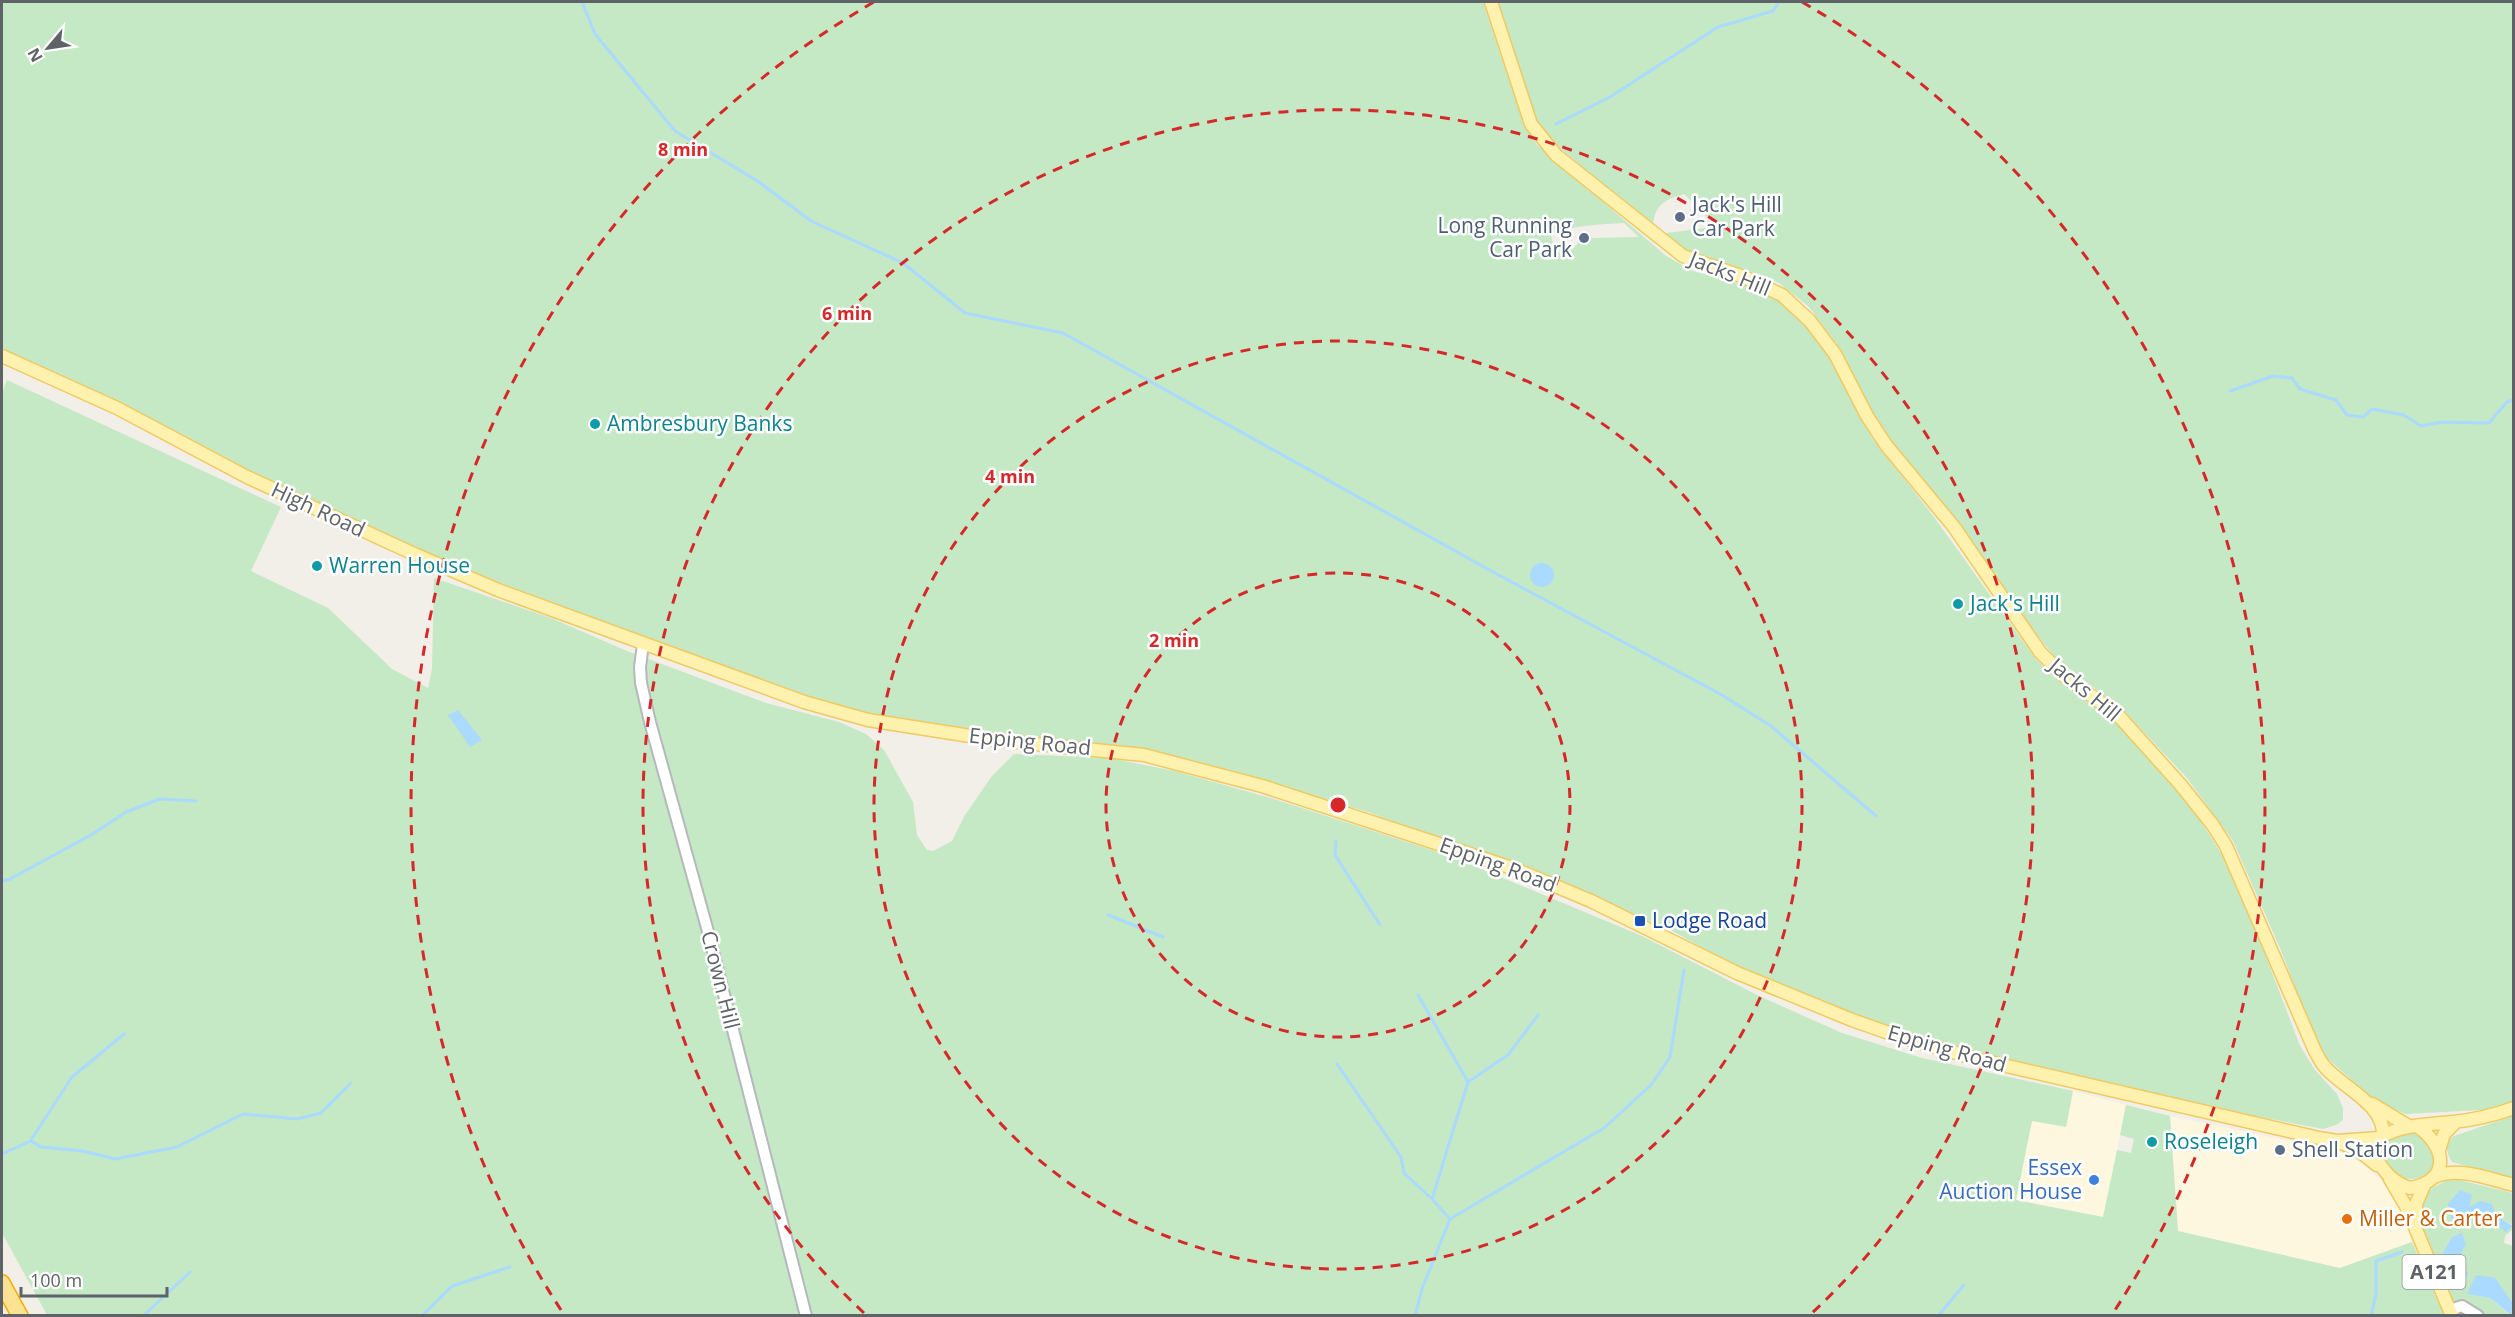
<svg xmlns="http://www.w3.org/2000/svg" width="2515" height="1317" font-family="'Open Sans',sans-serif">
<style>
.commercial{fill:#fef7e0}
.green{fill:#c5e8c5;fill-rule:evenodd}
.water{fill:#aadaff}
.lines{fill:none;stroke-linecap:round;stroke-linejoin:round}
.stream{stroke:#aadaff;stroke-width:3}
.minor-casing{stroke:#b5b8bc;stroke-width:14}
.major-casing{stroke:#f2c960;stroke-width:15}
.highway-casing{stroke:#f9ab00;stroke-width:18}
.minor{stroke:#fff;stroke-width:10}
.major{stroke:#fff2af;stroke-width:12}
.highway{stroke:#fde293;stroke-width:15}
.ring{fill:none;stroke:#d62828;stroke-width:3;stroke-dasharray:10 8}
.service-dot{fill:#5c6f8a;stroke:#fff;stroke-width:2}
.culture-dot{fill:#0f9aa8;stroke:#fff;stroke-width:2}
.transit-dot{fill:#1a4fb4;stroke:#fff;stroke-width:2}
.shop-dot{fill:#3f7fe0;stroke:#fff;stroke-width:2}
.food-dot{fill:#e8710a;stroke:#fff;stroke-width:2}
.labels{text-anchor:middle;stroke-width:5;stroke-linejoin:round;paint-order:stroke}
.shield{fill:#fff;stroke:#8f9295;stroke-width:1.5}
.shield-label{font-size:20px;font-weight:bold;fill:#5f6368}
.service-label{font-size:21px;fill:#4e5e75;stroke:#fff;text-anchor:start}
.street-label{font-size:21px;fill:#5f6368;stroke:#fff}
.culture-label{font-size:21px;fill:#0d838f;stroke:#fff;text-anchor:start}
.transit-label{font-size:21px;fill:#164399;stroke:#fff;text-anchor:start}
.shop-label{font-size:21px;fill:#366cbe;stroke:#fff;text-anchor:end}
.food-label{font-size:21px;fill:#c56008;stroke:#fff;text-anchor:start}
.centre{fill:#d62828;stroke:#fff;stroke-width:3}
.ring-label{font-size:18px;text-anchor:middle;font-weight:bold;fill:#d62828;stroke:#fff;stroke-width:5;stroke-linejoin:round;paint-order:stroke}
</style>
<rect width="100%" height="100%" fill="#f1efe8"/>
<path class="commercial" d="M2073,1091L2126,1105L2104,1217L2016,1200L2032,1120L2066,1127Z
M2170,1116L2339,1151L2363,1164L2383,1182L2401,1210L2412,1242L2340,1268L2178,1231Z"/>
<path class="green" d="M2,2H1483L1522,119L1537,145L1666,256L1693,271L1763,290L1791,310L1818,339L1872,438L1934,517L2035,658L2056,679L2115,722L2159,770L2200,820L2224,858L2246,904L2300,1046L2315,1070L2337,1094L2343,1108V1120L2336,1125L2323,1129L2156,1097L1925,1041L1753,976L1669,929L1533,872L1368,812L1195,761L1150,751L974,731L876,716L783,689L501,585L370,530L2,351ZM1624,223L1639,237L1593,238L1579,242L1573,249L1556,253L1550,233C1574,226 1600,224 1624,223Z
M1497,2H2513V1104L2499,1109L2406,1114L2379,1104L2328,1059L2315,1038L2280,948L2233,841L2187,778L2124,711L2058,660L2033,631L1949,510L1893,445L1874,416L1837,344L1809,307L1779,283L1744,269L1706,260L1678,248L1660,234L1712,227V222L1684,194C1666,199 1655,204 1653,225L1550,140L1535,116L1517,70Z
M7,380L281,507L251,571L328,608L392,669L428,688L432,669L434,578L551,618L627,651L766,703L839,722L866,734L884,750L913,802L917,835L927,850L933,851L952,841L965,815L992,776L1014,754L1109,758L1175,771L1274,799L1450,856L1642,936L1759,996L1842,1033L1922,1058L2073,1091L2066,1127L2032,1121L2016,1200L2103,1217L2117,1150L2131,1153L2134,1139L2120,1135L2126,1105L2170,1116L2178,1231L2340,1268L2412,1242L2444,1315H47L2,1233V393Z
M2513,1116V1179L2452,1162C2446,1152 2444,1144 2454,1136Z
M2410,1130L2426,1136L2438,1159L2434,1170C2428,1173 2419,1179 2411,1179C2396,1179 2376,1154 2385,1140Z
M2459,1180L2513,1193V1225L2494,1215L2468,1207L2460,1190L2465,1219C2482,1214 2491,1221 2506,1231L2513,1226V1229L2505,1236L2504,1243L2513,1246V1303L2494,1278L2468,1294L2490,1298L2510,1315L2513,1308V1315H2454L2419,1221L2424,1192L2446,1181Z"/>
<path class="water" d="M1530 575a12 12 0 1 1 24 0a12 12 0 1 1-24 0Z
M458,710L482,740L470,747L448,715Z
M2460,1190L2472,1195L2469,1207L2480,1201L2492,1204L2495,1215L2513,1226L2506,1232C2490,1220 2479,1211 2460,1222L2451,1218L2448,1204Z
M2462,1233L2466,1244L2455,1266L2469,1273L2458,1286L2450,1277L2442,1255L2452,1237Z
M2476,1275L2495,1278L2513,1303L2511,1315L2490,1298L2467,1294Z"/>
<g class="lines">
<path class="stream" d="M582,2L595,34L675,131L759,182L811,221L903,263L965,313L1063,333L1493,572L1722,695L1771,726L1876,816
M1556,124L1610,97L1718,27L1773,11L1779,2
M2230,391L2273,376L2292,378L2300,389L2336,400L2347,415L2363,417L2372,409L2404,415L2421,426L2442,422L2489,423L2507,402L2514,400
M1336,841L1335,855L1380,925
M2,881L10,879L91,835L126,812L160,799L196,801
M1108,915L1163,937
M1418,995L1468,1082
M1337,1064L1401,1157L1404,1173L1432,1199
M31,1140L72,1077L124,1034
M2,1154L31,1141L41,1147L83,1151L115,1159L177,1147L243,1114L297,1119L321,1113L351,1083
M1450,1219L1432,1199L1468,1082L1508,1055L1538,1015
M143,1316L190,1272
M422,1316L452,1286L510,1267
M1415,1316L1422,1289L1450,1219L1604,1128L1651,1085L1670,1057L1684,970
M1938,1316L1964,1285
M2371,1316L2376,1294V1261L2402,1252"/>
<defs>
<path id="minor" d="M643,644L640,667L641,683L650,722L707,928L806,1316
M2450,1310L2462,1306L2478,1316"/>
<path id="major" d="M1491,2L1531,124L1556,155L1683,256L1744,277L1782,295L1810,321L1835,354L1867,416L1886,445L1954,527L2040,652L2064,676L2117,714L2180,784L2212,824L2226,846L2315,1051C2318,1056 2321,1063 2325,1067C2343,1088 2384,1104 2383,1135
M2,356L117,408L247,477L414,554L498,590L804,702L868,720L996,740L1144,755L1262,786L1515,869L1591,901L1737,973L1852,1020L1903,1038L1981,1060L2319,1138L2337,1141L2379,1138
M2372,1104L2410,1127
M2417,1126C2446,1146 2452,1180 2410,1188C2392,1182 2383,1171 2374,1154L2379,1138C2401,1124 2428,1125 2453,1122C2473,1120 2495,1115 2514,1108
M2341,1143L2358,1150L2377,1165
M2439,1150L2444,1134L2456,1122
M2434,1177C2459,1166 2488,1179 2514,1185
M2390,1179L2407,1208L2452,1316
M2416,1222V1204L2425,1183"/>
<path id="highway" d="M2,1283L20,1316"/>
</defs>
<use href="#minor" class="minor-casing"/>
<use href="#major" class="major-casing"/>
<use href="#highway" class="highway-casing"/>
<use href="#minor" class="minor"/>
<use href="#major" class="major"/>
<use href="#highway" class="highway"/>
</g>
<g class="ring">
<circle cx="1338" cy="805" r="232"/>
<circle cx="1338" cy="805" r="464"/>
<path d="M864 1313A695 695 0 1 1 1812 1313"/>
<path d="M561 1310A927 927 0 0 1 874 2M1802 2A927 927 0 0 1 2115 1310"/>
</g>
<g class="service-dot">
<circle cx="1680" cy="217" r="6"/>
<circle cx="1584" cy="238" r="6"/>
<circle cx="2280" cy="1150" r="6"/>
</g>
<g class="culture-dot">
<circle cx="595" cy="424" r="6"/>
<circle cx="317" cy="566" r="6"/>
<circle cx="1958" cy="604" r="6"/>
<circle cx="2152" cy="1142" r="6"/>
</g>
<rect class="transit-dot" x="1634" y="915" width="12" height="12" rx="3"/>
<circle class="shop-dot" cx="2094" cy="1180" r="6"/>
<circle class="food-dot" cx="2347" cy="1219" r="6"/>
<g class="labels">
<rect class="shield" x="2402.5" y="1255" width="63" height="34" rx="4.5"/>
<g class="shield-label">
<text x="2434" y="1279">A121</text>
</g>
<g class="service-label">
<text x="1692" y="212">Jack's Hill<tspan x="1692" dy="24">Car Park</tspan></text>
<text x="1572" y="233" text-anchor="end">Long Running<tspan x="1572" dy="24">Car Park</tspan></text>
<text x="2292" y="1157">Shell Station</text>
</g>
<g class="street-label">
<text transform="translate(1730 274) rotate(22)" y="7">Jacks Hill</text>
<text transform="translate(318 510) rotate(25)" y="7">High Road</text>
<text transform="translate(2085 690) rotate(40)" y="7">Jacks Hill</text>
<text transform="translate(1030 742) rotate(6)" y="7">Epping Road</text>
<text transform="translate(1498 865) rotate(20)" y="7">Epping Road</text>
<text transform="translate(720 980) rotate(76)" y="7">Crown Hill</text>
<text transform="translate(1947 1049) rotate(16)" y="7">Epping Road</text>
</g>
<g class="culture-label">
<text x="607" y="431">Ambresbury Banks</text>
<text x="329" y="573">Warren House</text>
<text x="1970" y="611">Jack's Hill</text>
<text x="2164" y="1149">Roseleigh</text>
</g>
<g class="transit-label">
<text x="1652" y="928">Lodge Road</text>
</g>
<g class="shop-label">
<text x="2082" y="1175">Essex<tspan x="2082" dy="24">Auction House</tspan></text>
</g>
<g class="food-label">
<text x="2359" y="1226">Miller &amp; Carter</text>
</g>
</g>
<circle cx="1338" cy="805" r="9" class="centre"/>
<g class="ring-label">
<text x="683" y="156">8 min</text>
<text x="847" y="320">6 min</text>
<text x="1010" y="483">4 min</text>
<text x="1174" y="647">2 min</text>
</g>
<rect width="2515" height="1317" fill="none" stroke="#5f6368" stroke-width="6"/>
<g transform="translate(48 48) rotate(241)" stroke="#ffffff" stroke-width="4.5" paint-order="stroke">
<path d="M0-4.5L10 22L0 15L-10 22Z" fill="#5f6368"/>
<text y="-9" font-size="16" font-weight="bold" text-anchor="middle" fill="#5f6368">N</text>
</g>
<path d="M21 1287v9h146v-9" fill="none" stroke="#5f6368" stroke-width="3"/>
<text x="30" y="1287" font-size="18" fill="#5f6368" stroke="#ffffff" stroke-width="4.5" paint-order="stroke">100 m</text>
</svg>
